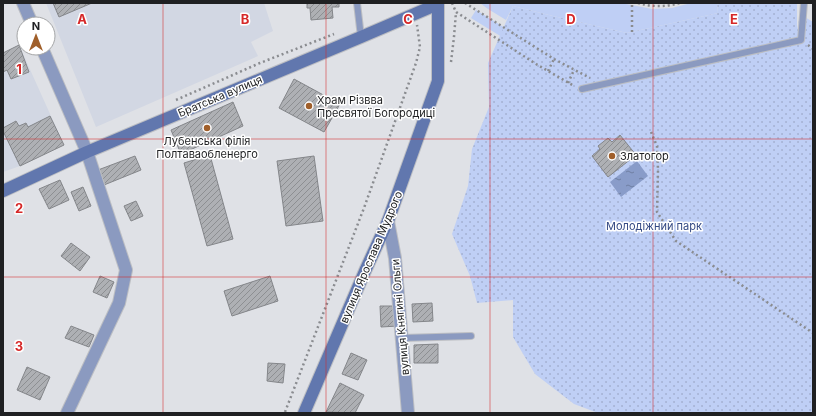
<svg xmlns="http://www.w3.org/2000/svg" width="816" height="416" font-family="Inter,sans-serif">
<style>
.built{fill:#d2d7e3}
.grass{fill:#bfcff5}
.park{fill:url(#park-dots)}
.water{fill:url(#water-ripples)}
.building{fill:url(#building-hatch);stroke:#84868a}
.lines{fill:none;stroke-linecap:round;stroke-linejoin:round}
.lane-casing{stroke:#bcbec3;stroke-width:8}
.street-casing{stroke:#bcbec3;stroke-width:14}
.secondary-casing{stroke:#bcbec3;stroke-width:14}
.path{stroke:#8a8c90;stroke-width:2.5;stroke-dasharray:2 3;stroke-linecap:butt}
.lane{stroke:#8b9ac0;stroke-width:6}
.street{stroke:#8b9ac0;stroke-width:12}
.secondary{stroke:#6177ae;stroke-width:12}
.grid{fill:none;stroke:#d62828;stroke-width:1;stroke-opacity:0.55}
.poi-dot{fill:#a05f2a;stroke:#fff;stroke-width:1.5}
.labels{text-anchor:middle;stroke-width:3;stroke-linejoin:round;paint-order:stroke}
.street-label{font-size:11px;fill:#1f2022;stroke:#fff}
.poi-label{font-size:11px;fill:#1f2022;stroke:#fff;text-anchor:start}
.park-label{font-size:11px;fill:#354a84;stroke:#fff}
.grid-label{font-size:13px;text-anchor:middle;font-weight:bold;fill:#d62828;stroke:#fff;stroke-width:3;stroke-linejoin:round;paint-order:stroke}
</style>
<defs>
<pattern id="park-dots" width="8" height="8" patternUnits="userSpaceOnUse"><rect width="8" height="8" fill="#bfcff5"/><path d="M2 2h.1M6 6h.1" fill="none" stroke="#a4b1d2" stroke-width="1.8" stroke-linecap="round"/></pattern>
<pattern id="water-ripples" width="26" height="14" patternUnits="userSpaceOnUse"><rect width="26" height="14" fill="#899cc9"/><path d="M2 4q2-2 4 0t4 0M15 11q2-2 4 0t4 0" fill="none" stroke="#6f7fa3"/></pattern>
<pattern id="building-hatch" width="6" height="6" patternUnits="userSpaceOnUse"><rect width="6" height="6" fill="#aeb0b4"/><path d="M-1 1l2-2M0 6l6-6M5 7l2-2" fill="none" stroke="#8d8f92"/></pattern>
</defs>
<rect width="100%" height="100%" fill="#dfe1e6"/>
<path class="built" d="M46,3H264L273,31L251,42L258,56L96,127Z
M19,45L64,145L20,166L3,172V53Z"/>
<path class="grass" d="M480,3H621L652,9L672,8L691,3H717L718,13L627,33L553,16L513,6L506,20L488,9Z
M476,10L549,55L544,63L471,18Z"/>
<path class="park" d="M717,3H797V30L800,14L813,22V413H598L574,404L535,374L513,337V300L477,303L470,276L452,234L468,186L472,149L489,107L488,63L513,6L553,16L627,33L718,13Z"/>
<path class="water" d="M637,161L648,176L621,197L610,182Z"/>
<path class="building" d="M53,3H92L59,17Z
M307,3H339V7H332L333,18L311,20L310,8H307Z
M19,45L29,72L11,79L7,70L3,72V53Z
M294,79L340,104L324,132L279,108Z
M233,102L243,126L181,154L171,130Z
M50,116L64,145L20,166L3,131V128L16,121L19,126L26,123L28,127Z
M620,135L636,155L608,177L592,156L600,149L598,146L608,138L612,142Z
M210,155L233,239L207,246L184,163Z
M135,156L141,170L104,185L98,170Z
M314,156L323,221L286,226L277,161Z
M60,180L69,200L49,209L39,189Z
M83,187L91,206L79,211L71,192Z
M136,201L143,216L131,221L124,206Z
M71,243L90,257L80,271L61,256Z
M100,276L114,282L107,298L93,292Z
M270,276L278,301L232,316L224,291Z
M432,303L433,321L413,322L412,304Z
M380,306H397L398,326L381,327Z
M71,326L94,335L89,347L65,338Z
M438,344V363H414V345Z
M351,353L367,360L358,380L342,374Z
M268,363L285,364L283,383L267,381Z
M27,367L50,377L40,400L17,390Z
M340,383L364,395L355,413L326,412Z"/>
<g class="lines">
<defs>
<path id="lane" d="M357,3L361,37
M582,89L801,40L804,3
M402,338L471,336"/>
<path id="street" d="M23,3L32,24
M42,48L87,152L126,270L119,303L67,413
M388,221L395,258L408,413"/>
<path id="secondary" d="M3,191L87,152L361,37L438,4
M304,413L365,271L388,221L438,81V3"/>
</defs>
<use href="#lane" class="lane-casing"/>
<use href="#street" class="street-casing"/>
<use href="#secondary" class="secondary-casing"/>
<path class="path" d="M452,3L456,12L536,64L574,86
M465,3L554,59L590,78
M638,3C652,7 666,7 680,3
M632,32V3
M808,45L813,49
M451,62L454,37L456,12
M548,71L554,59
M568,83L574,70
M176,100L260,63L334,34
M651,132L657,146L658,170L657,212L676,241L813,333
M285,412L364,208L416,63L420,47L417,25"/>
<use href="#lane" class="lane"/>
<use href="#street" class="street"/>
<use href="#secondary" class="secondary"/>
</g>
<path class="grid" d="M163,3V413M326,3V413M490,3V413M653,3V413M3,139H813M3,277H813"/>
<g class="poi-dot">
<circle cx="309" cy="106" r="4"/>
<circle cx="207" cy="128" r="4"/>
<circle cx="612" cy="156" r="4"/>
</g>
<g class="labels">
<g class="street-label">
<text transform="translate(220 96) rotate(-23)" y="4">Братська вулиця</text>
<text transform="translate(371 257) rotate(-67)" y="4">вулиця Ярослава Мудрого</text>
<text transform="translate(400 317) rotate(-95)" y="4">вулиця Княгині Ольги</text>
</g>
<g class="poi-label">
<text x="317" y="104">Храм Різвва<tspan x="317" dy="13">Пресвятої Богородиці</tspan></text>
<text x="207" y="145" text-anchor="middle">Лубенська філія<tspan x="207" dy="13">Полтаваобленерго</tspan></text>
<text x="620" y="160">Златогор</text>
</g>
<g class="park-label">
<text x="654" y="230">Молодіжний парк</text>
</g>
</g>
<g class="grid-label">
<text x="82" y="24">A</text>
<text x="245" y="24">B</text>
<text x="408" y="24">C</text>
<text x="571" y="24">D</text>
<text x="734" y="24">E</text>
<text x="19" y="74">1</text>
<text x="19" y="213">2</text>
<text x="19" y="351">3</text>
</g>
<rect width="816" height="416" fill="none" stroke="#1f2022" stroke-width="8"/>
<g transform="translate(36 36)"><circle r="19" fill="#ffffff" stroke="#a5a6a7"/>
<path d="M0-3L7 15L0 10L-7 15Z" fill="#a05f2a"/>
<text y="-6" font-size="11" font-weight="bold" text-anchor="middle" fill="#1f2022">N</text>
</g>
</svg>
